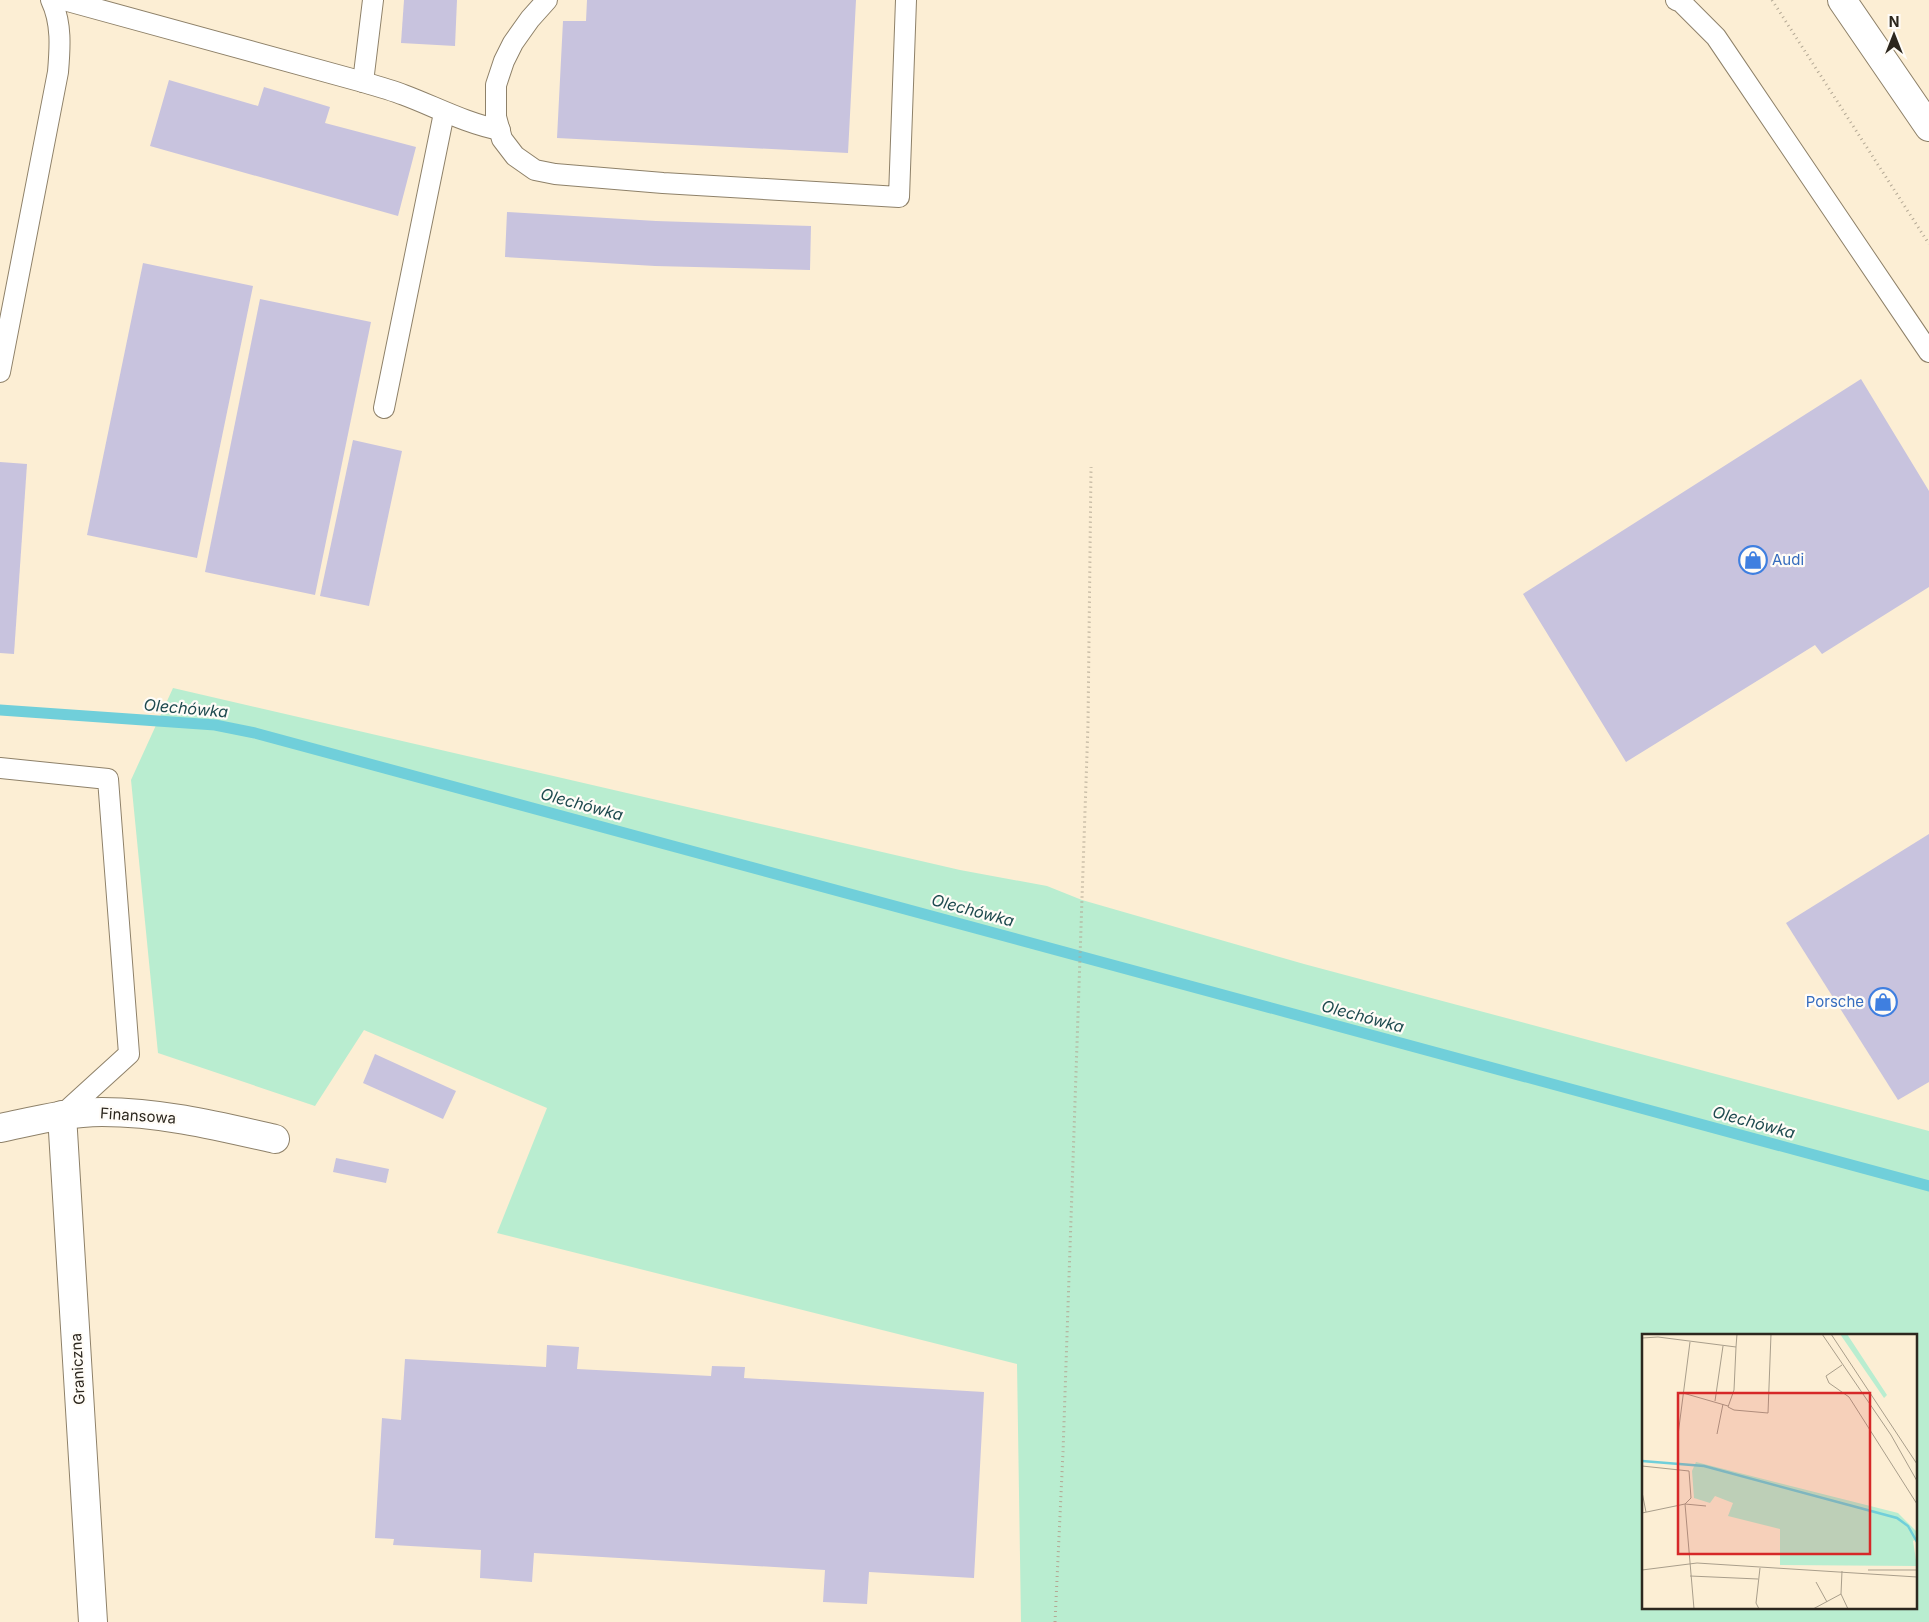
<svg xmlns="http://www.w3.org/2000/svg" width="1929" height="1622" viewBox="0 0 1929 1622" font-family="Inter,sans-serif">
<rect width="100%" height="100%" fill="#fceed4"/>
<path fill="#b9edd0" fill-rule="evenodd" d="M 173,688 L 960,870 L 1047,886 L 1082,900 L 1304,964 L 1929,1131 L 1929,1622 L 1021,1622 L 1017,1364 L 497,1233 L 547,1108 L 364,1030 L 315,1106 L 158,1053 L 131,780 ZM 1643,1336 L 1915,1336 L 1915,1608 L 1643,1608 Z"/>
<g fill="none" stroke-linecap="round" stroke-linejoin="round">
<path stroke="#70cfda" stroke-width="11" d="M 0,710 L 215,725 L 255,733 L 1929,1186"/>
</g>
<g fill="#c8c3de">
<path d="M 404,0 L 457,0 L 455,46 L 401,43 Z"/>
<path d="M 587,0 L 856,0 L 848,153 L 557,138 L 563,21 L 586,21 Z"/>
<path d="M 169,80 L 258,106 L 264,87 L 330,107 L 325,123 L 416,147 L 398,216 L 150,146 Z"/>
<path d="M 507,212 L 656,221 L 811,226 L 810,270 L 655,266 L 505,257 Z"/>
<path d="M 143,263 L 253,286 L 197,558 L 87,535 Z"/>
<path d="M 260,299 L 371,322 L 315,595 L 205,572 Z"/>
<path d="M 1861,379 L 1929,491 L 1929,587 L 1822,654 L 1815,645 L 1626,762 L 1523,594 Z"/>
<path d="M 353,440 L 402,451 L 369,606 L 320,596 Z"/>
<path d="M 0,462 L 27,464 L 14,654 L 0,653 Z"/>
<path d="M 1929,834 L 1929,1082 L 1898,1100 L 1786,923 Z"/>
<path d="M 375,1054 L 456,1091 L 443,1119 L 363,1083 Z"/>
<path d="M 336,1158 L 389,1169 L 386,1183 L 333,1172 Z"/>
<path d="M 547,1345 L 579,1347 L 577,1369 L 711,1376 L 712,1366 L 745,1367 L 744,1378 L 984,1392 L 974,1578 L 869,1572 L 867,1604 L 823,1602 L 825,1570 L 534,1553 L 532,1582 L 480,1578 L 481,1550 L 393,1545 L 394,1539 L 375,1538 L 382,1418 L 401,1420 L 405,1359 L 546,1367 Z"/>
</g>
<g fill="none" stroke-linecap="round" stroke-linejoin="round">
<defs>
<g id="lane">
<path d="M 64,0 L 363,82 C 377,86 391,90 404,95 C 436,107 465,123 500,130"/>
<path d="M 547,0 L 530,19 L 513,43 L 504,61 L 496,85 L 496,117 L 502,139 L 515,156 L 535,170 L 555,174 L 663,183 L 899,197 L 906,0"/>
<path d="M 1676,0 L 1681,2 L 1716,37 L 1929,352"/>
<path d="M 363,82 L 373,0"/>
<path d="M 0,372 L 58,72 C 60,48 62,23 51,0"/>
<path d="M 384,408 L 444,113"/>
<path d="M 0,768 L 108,779 L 129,1054 L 62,1115"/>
</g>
<g id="street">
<path d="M 62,1115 L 93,1622"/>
<path d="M 0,1128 C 34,1121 67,1112 102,1112 C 161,1112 218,1126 275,1139"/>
</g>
<path id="primary" d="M 1842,0 L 1929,127"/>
</defs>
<use href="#lane" stroke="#8e8169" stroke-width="22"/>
<use href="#street" stroke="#8e8169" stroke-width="30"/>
<use href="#primary" stroke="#8e8169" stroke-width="30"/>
<g stroke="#b3a894" stroke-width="3" stroke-dasharray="1 4" stroke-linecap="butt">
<path d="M 1772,0 L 1929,244"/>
<path d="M 1055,1622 L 1063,1452 L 1088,724 L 1091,467"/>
</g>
<use href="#lane" stroke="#fff" stroke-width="20"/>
<use href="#street" stroke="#fff" stroke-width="28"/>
<use href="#primary" stroke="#fff" stroke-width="28"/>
</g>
<defs>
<symbol id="shop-ring" viewBox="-11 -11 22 22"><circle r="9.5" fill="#fffcf7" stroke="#3f7fe0" stroke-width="1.5"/><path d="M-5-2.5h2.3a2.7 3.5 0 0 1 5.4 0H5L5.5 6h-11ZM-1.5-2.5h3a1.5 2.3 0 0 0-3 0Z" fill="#3f7fe0"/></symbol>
</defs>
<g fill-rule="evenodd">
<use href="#shop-ring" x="1737" y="544" width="32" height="32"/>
<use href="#shop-ring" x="1867" y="986" width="32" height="32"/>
</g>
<g text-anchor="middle" stroke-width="4.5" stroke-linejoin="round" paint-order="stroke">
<g font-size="15" fill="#366cbe" stroke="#fffcf7" text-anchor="start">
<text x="1772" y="565">Audi</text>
<text x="1864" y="1007" text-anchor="end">Porsche</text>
</g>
<g font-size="15" fill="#2c271e" stroke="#fffcf7">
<text transform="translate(138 1116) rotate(4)" y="5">Finansowa</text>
<text transform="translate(78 1369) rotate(-93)" y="5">Graniczna</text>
</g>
<g font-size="16" font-style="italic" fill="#1e4a4f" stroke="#fffcf7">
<text transform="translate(186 708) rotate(5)" y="6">Olechówka</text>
<text transform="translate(582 804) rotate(15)" y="6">Olechówka</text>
<text transform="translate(973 910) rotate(15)" y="6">Olechówka</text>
<text transform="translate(1363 1016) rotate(15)" y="6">Olechówka</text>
<text transform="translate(1754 1122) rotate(15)" y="6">Olechówka</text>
</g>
</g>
<g transform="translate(1642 1334)">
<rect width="275" height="275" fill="#fceed4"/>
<path d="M 198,0 L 205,0 L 245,61 L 242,64 ZM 54,128 L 256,179 L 275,198 L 275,205 L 271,207 L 275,232 L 138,231 L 138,195 L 86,182 L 91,169 L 73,162 L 68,169 L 52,164 L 50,137 Z" fill="#b9edd0"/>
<path fill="none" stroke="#70cfda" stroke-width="2.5" d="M 0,127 L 62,132 L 255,184 L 266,192 L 275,208"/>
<path fill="none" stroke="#a99e8b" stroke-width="1" d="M 180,0 L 249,101 L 275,147M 189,0 L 275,130M 0,4 L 16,3 L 94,13 L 95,0M 94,13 L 92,56 L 86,73 L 92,76 L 126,79 L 129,0M 200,31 L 184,42 L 187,49 L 207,63 L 275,170M 41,59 L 86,72M 73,67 L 81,12M 75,100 L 81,70M 36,101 L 48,8M 0,132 L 47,137 L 49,164 L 43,170 L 52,275M 0,158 L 4,178M 0,179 L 43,170 L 64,172M 0,236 L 55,229 L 275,243M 226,236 L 275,236M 200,237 L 199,260 L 206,275M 48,242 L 116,245M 174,248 L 185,268M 117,275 L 114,269 L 118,234M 171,275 L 199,260"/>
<path fill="#d62828" fill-opacity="0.15" stroke="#d62828" stroke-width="2.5" d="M 36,59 L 228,59 L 228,220 L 36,220 Z"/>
<rect width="275" height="275" fill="none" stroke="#2c271e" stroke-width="2.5"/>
</g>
<g transform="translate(1894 35)" stroke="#fffcf7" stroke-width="4" paint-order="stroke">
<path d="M0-4L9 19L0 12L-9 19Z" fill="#2c271e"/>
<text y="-8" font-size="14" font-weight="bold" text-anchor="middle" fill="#2c271e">N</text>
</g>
</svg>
